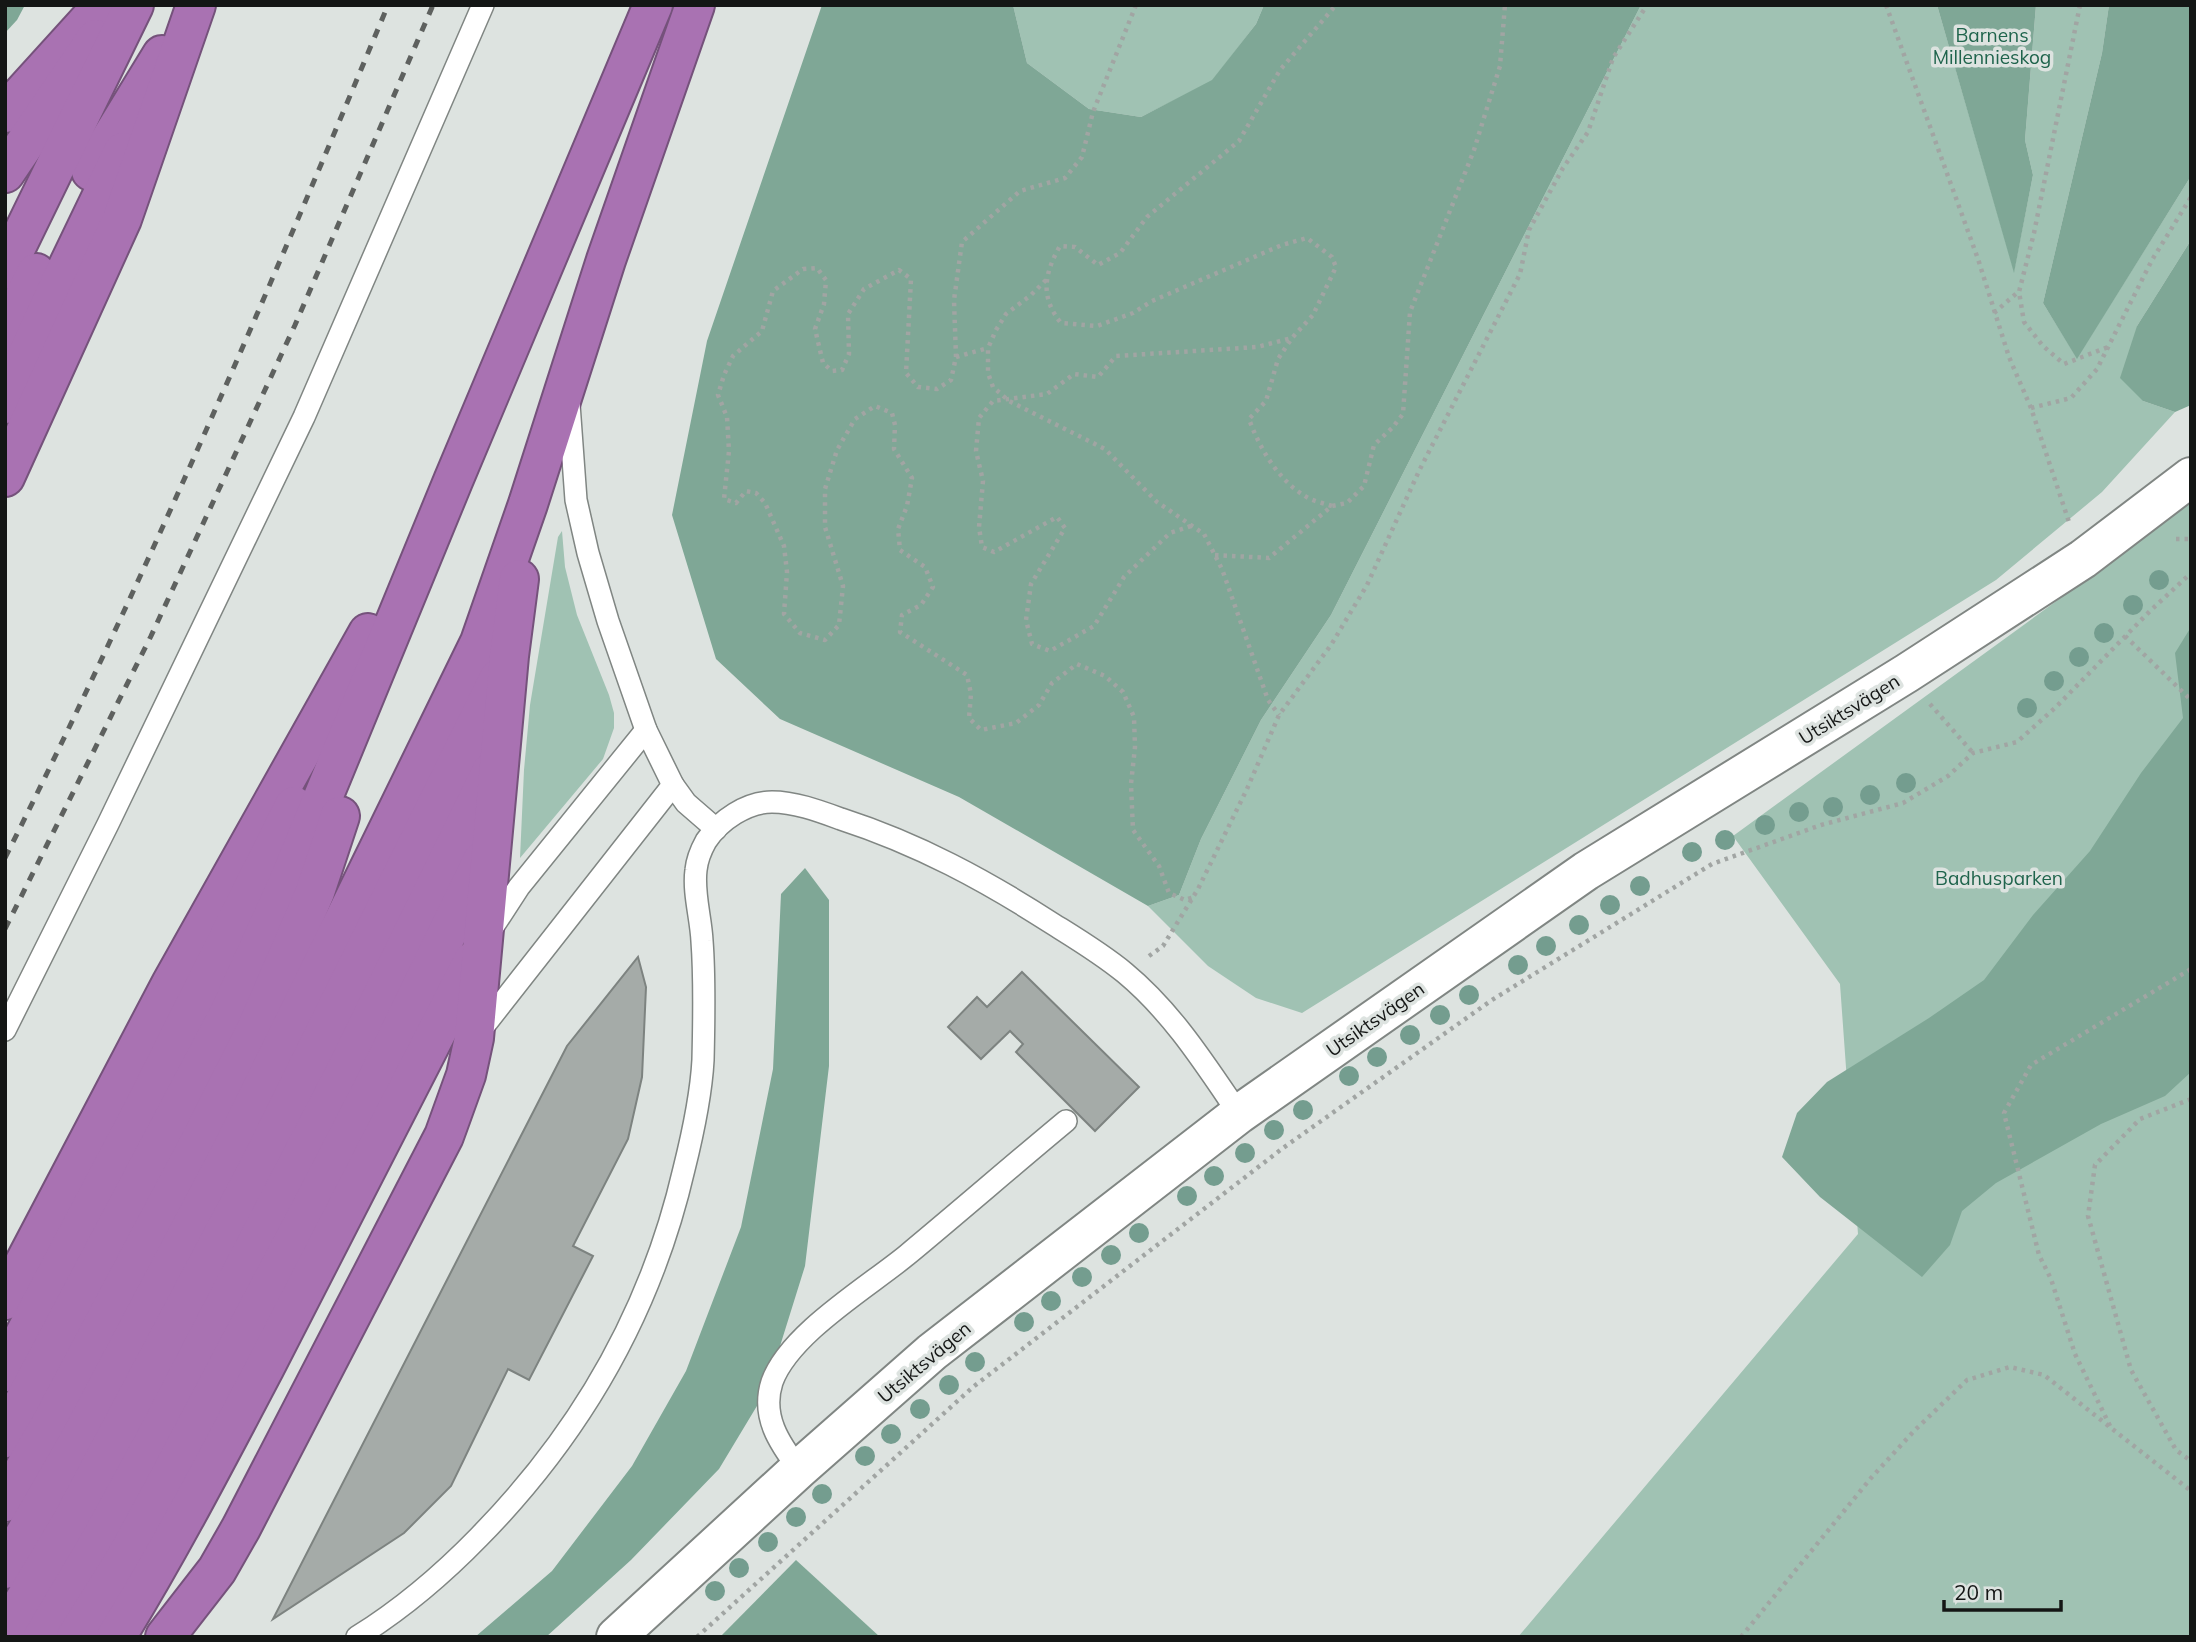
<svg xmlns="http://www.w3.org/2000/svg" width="2196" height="1642" viewBox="0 0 2196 1642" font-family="Mulish,sans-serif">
<rect width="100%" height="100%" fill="#dde3e0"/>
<g fill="#a0c2b3">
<path d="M 1013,5 L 1264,5 L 1256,24 L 1212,81 L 1141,117 L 1089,109 L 1027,63 Z"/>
<path d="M 1641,5 L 1937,5 L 2014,271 L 2033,175 L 2025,140 L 2036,5 L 2109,5 L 2102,53 L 2043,303 L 2077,358 L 2191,176 L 2191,240 L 2137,326 L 2143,401 L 2175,412 L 2102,492 L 1996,580 L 1302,1013 L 1256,998 L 1208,966 L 1148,906 L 1179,895 L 1201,839 L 1261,720 L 1331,615 Z"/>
<path d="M 2191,499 L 2191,1637 L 1518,1637 L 1858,1234 L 1840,984 L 1733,836 L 2153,531 Z"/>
<path d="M 562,531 L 565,567 L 577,615 L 609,695 L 614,713 L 614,728 L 603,759 L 520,858 L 524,770 L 530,705 L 558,537 Z"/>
</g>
<g fill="#7fa796">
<path d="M 5,5 L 25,5 L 17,20 L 5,33 Z"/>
<path d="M 822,5 L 1013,5 L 1027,63 L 1089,109 L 1141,117 L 1212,80 L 1256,24 L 1264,5 L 1641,5 L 1331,615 L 1261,720 L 1201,839 L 1179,895 L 1148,906 L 959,797 L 780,719 L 716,659 L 672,515 L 707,341 Z"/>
<path d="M 1937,5 L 2036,5 L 2025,140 L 2033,175 L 2014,273 Z"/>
<path d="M 2109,5 L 2191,5 L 2191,176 L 2077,359 L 2043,303 L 2102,53 Z"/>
<path d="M 2191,240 L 2191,405 L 2175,412 L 2143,401 L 2120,378 L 2137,326 Z"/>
<path d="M 2191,627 L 2191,1072 L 2165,1096 L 2101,1124 L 1996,1183 L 1962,1211 L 1950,1245 L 1922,1277 L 1820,1197 L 1782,1157 L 1797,1113 L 1827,1082 L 1929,1018 L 1984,980 L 2033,915 L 2090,851 L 2141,773 L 2183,718 L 2175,653 Z"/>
<path d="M 805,868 L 829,900 L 829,1066 L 805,1266 L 766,1391 L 719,1469 L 631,1560 L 546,1637 L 475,1637 L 552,1571 L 632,1466 L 686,1371 L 741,1227 L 773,1069 L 781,894 Z"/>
<path d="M 796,1560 L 880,1637 L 720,1637 Z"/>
</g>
<g fill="#a5aba8" stroke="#7d8380" stroke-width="2">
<path d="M 638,957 L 646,987 L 642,1077 L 628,1139 L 573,1246 L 593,1256 L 529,1380 L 508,1369 L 451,1486 L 404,1533 L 273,1619 L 567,1046 Z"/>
<path d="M 1022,972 L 1139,1087 L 1095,1131 L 1016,1052 L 1023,1044 L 1010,1031 L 981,1059 L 948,1027 L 977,997 L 987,1007 Z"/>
</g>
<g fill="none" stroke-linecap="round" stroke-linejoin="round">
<defs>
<g id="lane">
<path d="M 569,404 L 576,500 L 588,553 L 608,621 L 646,730 L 673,785 L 686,803 L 716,829"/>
<path d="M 491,930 L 519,887 L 646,730"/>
<path d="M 5,1030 L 108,824 L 304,417 L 483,5"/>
<path d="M 480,1031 L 673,785"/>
<path d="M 799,1469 C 779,1443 761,1416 772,1382 C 789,1334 868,1287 907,1255 C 960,1211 1013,1165 1066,1121"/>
<path d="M 357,1637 C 402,1609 443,1574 479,1537 C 582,1432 651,1312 684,1169 C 693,1133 701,1097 703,1060 C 704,1020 705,980 702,941 C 701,918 693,893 696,870 C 697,860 701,850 706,841 C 720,820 747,802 772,802 C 795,802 819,811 841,819 C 918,844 985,880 1053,924 C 1077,939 1102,954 1125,973 C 1172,1012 1205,1064 1239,1114"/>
</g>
<path id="street" d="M 616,1637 L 799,1469 L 932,1352 L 1239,1114 L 1586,871 L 1907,673 L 2083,559 L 2191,477"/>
<g id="highway">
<path d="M 5,113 L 103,5"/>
<path d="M 91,171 L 162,55"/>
<path d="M 5,173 L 96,39"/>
<path d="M 5,270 L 134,5"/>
<path d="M 5,338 L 36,273"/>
<path d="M 5,404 L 61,281 L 123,152"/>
<path d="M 5,477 L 122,219 L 196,5"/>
<path d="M 5,1300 L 171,984 L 368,633"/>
<path d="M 5,1372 L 144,1107 L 294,806"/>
<path d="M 5,1438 L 229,1013 L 289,880 L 453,481 L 653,5"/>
<path d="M 5,1502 L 50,1425 L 202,1137 L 257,1027 L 315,892 L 340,816"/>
<path d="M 5,1569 L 78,1442 L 231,1151 L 480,642 L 528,504 L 606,260 L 695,5"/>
<path d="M 5,1633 L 69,1526 L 259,1166 L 499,678"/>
<path d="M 43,1637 L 98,1544 L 154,1441 L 345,1072 L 491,772"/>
<path d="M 76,1637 L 126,1557 L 164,1487 L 318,1194 L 373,1087 L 482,861"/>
<path d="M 116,1637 C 170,1549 217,1458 265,1367 C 335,1233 404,1097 473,961"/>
<path d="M 165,1637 L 217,1570 L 241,1528 L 444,1136 L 466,1075 L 474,1038 L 509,656 L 519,579"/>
</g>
</defs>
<use href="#lane" stroke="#808683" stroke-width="24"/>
<use href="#street" stroke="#808683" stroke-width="42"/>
<use href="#highway" stroke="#75527b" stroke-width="42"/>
<g stroke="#a1a5a3" stroke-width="4.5" stroke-dasharray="3.5 5" stroke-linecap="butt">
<path d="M 1136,5 L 1093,112 L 1082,157 L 1065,178 L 1020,191 L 962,242 L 954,300 L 956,357 L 951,380 L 937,389 L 918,387 L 906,373 L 911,279 L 899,270 L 864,289 L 848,314 L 849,354 L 842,370 L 832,371 L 823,363 L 815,329 L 824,304 L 826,280 L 817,268 L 803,269 L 773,291 L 762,331 L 733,356 L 724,375 L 718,395 L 727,417 L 729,451 L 724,499 L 736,503 L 746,491 L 756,493 L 765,503 L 784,546 L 787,572 L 784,614 L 800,633 L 825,640 L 839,625 L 843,586 L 825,527 L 825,489 L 837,450 L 855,419 L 875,406 L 892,413 L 895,425 L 894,449 L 912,478 L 907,506 L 898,529 L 900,550 L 925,567 L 933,587 L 921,605 L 902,615 L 900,632 L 967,675 L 971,694 L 969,718 L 981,730 L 1016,723 L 1039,705 L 1052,683 L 1077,664 L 1105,676 L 1123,692 L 1134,717 L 1135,747 L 1131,784 L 1133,830 L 1159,866 L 1169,893 L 1185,900 L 1194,897"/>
<path d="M 1886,5 L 1978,259 L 2009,357 L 2031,408 L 2069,522"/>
<path d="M 2080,5 L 2034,233 L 2019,292 L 2024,322 L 2043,346 L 2064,364 L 2108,347"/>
<path d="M 1046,280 L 1031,295 L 1006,314 L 996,330 L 988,348 L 988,373 L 993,387 L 1009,401 L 1105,449 L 1157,502 L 1204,534 L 1222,569 L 1268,700 L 1279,715"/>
<path d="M 1994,313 L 2018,292"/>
<path d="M 956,357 L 988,348"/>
<path d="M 2031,408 L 2071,398 L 2097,369 L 2152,260 L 2191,197"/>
<path d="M 1332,506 C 1323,503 1312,501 1305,496 C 1278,480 1259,447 1249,419 L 1266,401 L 1278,359 L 1292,338 L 1313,315 L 1336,267 L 1332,257 L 1307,238 L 1282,245 L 1152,301 L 1133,313 L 1097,326 L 1061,323 C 1040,297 1044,274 1060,246 L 1075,247 L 1098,265 L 1120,253 L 1147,217 L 1239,141 L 1280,70 L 1336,5"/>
<path d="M 1191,526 L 1170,533 L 1124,577 L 1094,626 L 1050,651 L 1032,644 L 1026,620 L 1031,584 L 1065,528 L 1057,517 L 994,552 L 982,547 L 979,527 L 983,481 L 976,451 L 979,418 L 993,401 L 1047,394 L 1074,374 L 1098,377 L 1116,356 L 1257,347 L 1292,338"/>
<path d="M 2176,539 L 2191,539"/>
<path d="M 1215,555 L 1269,558 L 1332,506 L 1347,503 L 1364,486 L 1374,445 L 1392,428 L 1403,414 L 1410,312 L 1474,150 L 1500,66 L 1505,5"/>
<path d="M 2125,636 L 2191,700"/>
<path d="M 1930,704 L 1973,753"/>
<path d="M 1149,956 L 1163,946 L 1198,889 L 1247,789 L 1279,715 L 1331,645 L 1367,585 L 1419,471 L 1520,274 L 1529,230 L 1563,168 L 1588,132 L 1613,58 L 1647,5"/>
<path d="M 2191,1099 L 2140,1119 L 2095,1165 L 2088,1216 L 2131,1370 L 2176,1450 L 2191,1461"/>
<path d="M 2110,1426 L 2075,1354 L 2051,1279 L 2039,1255 L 2004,1113 L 2031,1065 L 2191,969"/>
<path d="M 697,1637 L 973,1387 L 1283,1148 L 1492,1000 L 1712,864 L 1821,825 L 1903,803 L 1948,776 L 1973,753 L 2017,742 L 2056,707 L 2150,611 L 2191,573"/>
<path d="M 1741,1637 L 1871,1478 L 1914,1431 L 1967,1380 L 2010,1367 L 2044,1375 L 2191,1491"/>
</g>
<use href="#lane" stroke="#fff" stroke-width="21"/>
<use href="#street" stroke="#fff" stroke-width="38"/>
<use href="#highway" stroke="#a972b2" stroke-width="38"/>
<g stroke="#5e615f" stroke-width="5" stroke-dasharray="9 9" stroke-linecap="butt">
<path d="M 5,858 C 145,579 268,293 388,5"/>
<path d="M 5,929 L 151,636 L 295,325 L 433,5"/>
</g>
</g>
<g fill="#749d8f">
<circle cx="2159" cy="580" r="10"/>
<circle cx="2133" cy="605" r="10"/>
<circle cx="2104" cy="633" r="10"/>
<circle cx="2079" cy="657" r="10"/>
<circle cx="2054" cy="681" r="10"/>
<circle cx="2027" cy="708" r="10"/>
<circle cx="1906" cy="783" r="10"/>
<circle cx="1870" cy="795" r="10"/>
<circle cx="1833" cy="807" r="10"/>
<circle cx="1799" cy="812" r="10"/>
<circle cx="1765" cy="825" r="10"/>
<circle cx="1725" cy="840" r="10"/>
<circle cx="1692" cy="852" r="10"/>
<circle cx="1640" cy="886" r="10"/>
<circle cx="1610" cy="905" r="10"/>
<circle cx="1579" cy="925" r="10"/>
<circle cx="1546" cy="946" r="10"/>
<circle cx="1518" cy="965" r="10"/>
<circle cx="1469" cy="995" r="10"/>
<circle cx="1440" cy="1015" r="10"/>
<circle cx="1410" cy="1035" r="10"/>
<circle cx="1377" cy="1057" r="10"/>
<circle cx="1349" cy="1076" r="10"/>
<circle cx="1303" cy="1110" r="10"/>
<circle cx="1274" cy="1130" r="10"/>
<circle cx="1245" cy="1153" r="10"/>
<circle cx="1214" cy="1176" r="10"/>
<circle cx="1187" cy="1196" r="10"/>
<circle cx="1139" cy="1233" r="10"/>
<circle cx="1111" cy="1255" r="10"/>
<circle cx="1082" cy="1277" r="10"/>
<circle cx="1051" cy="1301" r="10"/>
<circle cx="1024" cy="1322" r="10"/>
<circle cx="975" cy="1362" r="10"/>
<circle cx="949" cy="1385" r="10"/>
<circle cx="920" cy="1409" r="10"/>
<circle cx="891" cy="1434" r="10"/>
<circle cx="865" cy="1456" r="10"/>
<circle cx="822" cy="1494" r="10"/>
<circle cx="796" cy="1517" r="10"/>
<circle cx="768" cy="1542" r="10"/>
<circle cx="739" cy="1568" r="10"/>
<circle cx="715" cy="1591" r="10"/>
</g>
<g text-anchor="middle" stroke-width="7" stroke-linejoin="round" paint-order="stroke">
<g font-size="19" fill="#1f644c" stroke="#dde3e0">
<text x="1992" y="42">Barnens<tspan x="1992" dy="22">Millennieskog</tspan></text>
<text x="1999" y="885">Badhusparken</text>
</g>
<g font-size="19" fill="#141615" stroke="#dde3e0">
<text transform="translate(1849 709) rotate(-32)" y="7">Utsiktsvägen</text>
<text transform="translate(1375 1019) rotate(-35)" y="7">Utsiktsvägen</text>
<text transform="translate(924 1362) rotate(-40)" y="7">Utsiktsvägen</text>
</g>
</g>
<rect width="2196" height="1642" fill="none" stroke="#141615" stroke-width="14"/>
<path d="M1944 1600v10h117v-10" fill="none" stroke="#141615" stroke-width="3.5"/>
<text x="1954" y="1600" font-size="21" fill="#141615" stroke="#dde3e0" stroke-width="5" paint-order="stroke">20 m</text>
</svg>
